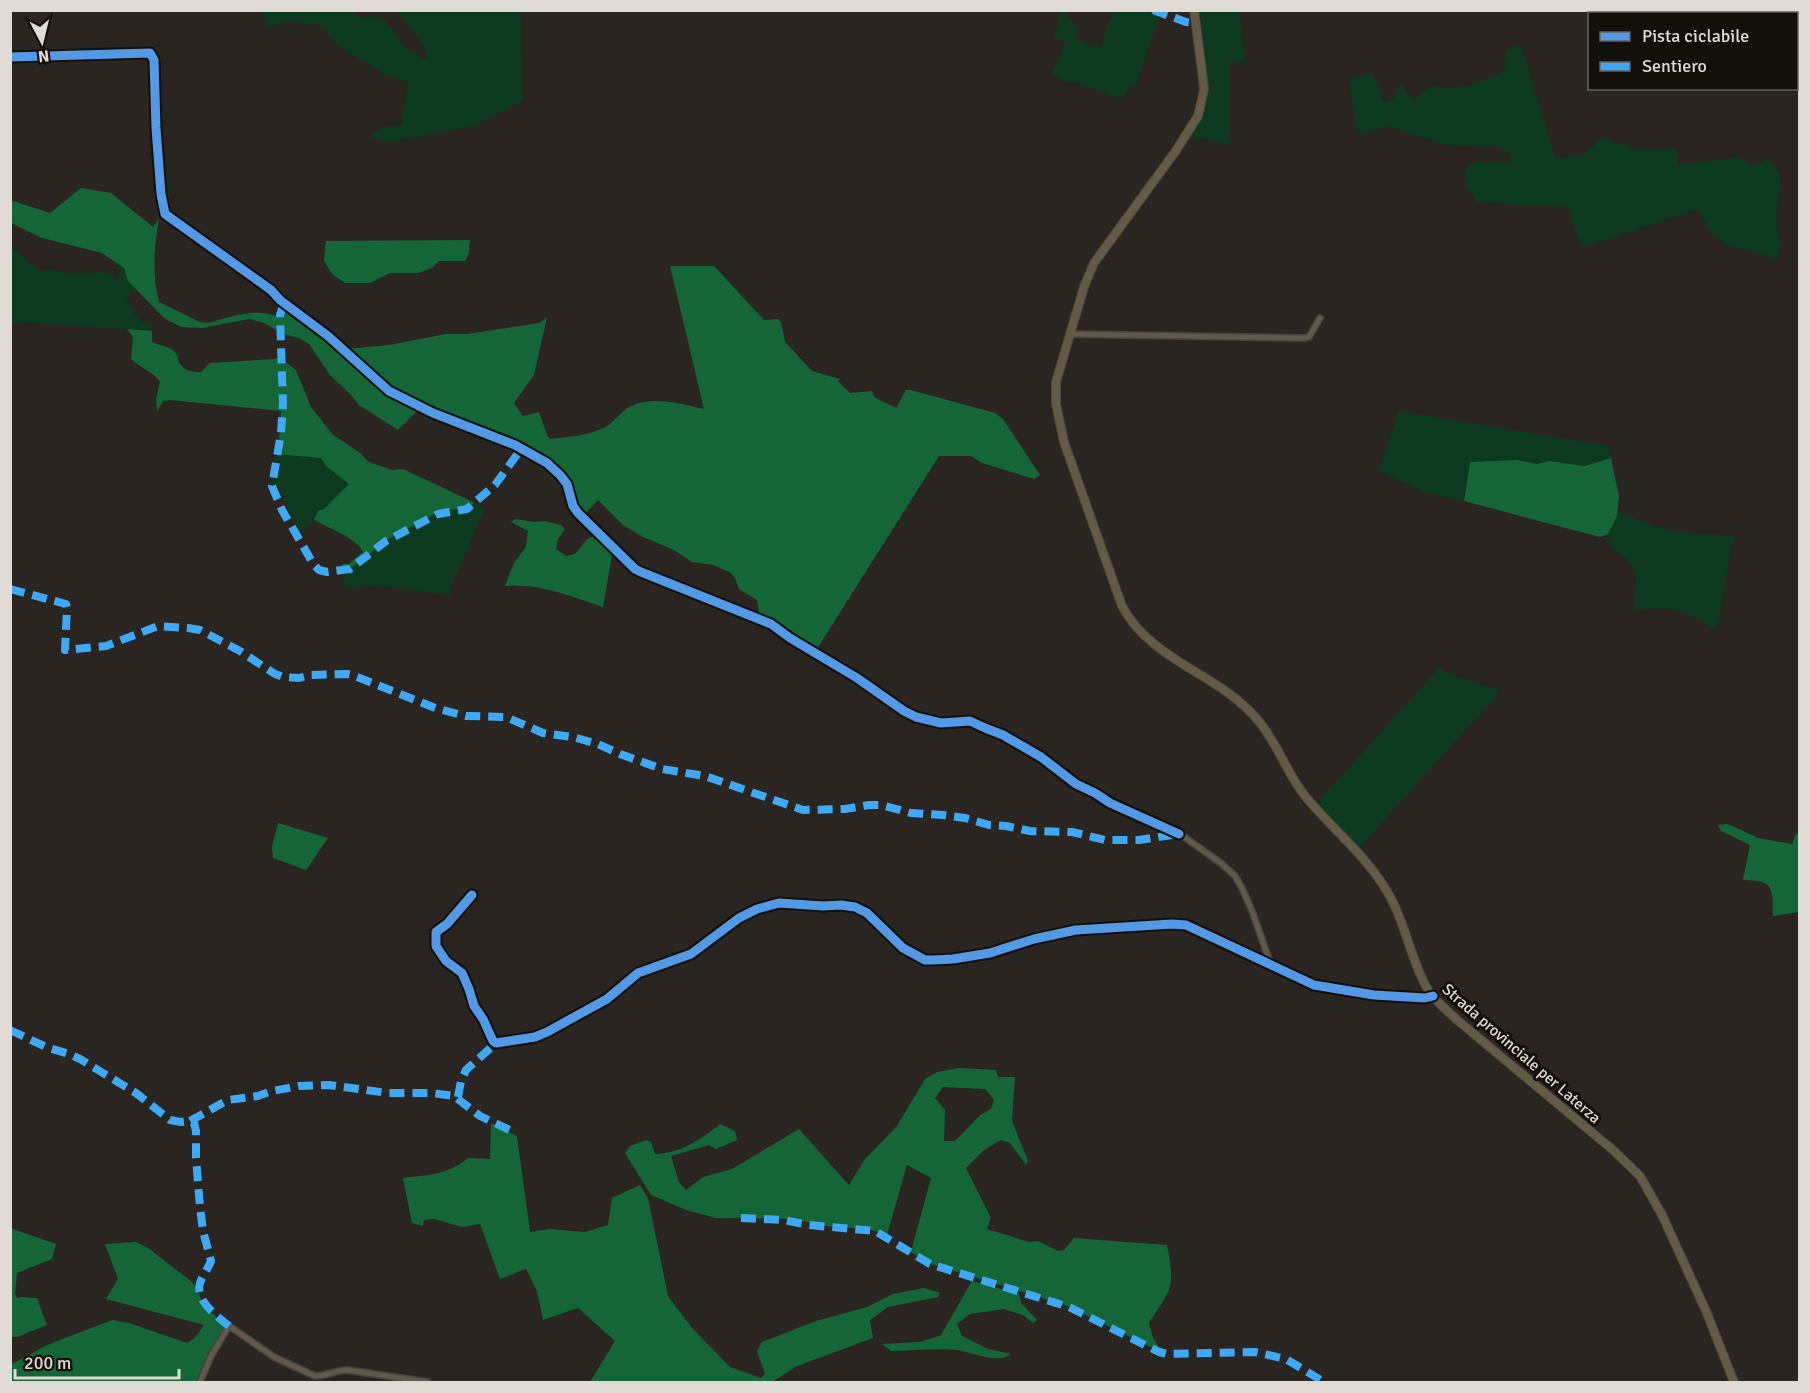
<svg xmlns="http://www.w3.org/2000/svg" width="1810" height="1393" viewBox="0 0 1810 1393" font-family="Signika,sans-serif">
<rect width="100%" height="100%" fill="#2a2521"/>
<g fill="#0d391e">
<path d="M 466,10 L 521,11 L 523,101 L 470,127 L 391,142 L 384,141 L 371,137 C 381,123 385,128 399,126 L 402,122 L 408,81 L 387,76 L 339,46 L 319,24 L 305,25 L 292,21 L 267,27 L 262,11 L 350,11 L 362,18 C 387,10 392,33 406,48 C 412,53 421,56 427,60 C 428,41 406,26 398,11 Z"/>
<path d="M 1114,11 L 1146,11 L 1160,15 L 1137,83 L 1134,86 L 1130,85 L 1124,98 L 1111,96 L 1077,83 L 1065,81 L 1052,74 L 1065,42 L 1054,38 L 1060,14 L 1068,14 L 1068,19 L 1073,20 L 1072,24 L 1077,26 L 1076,38 L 1088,45 L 1102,46 L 1105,32 Z"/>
<path d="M 1196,11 L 1239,11 L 1245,61 L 1230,62 L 1230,144 L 1190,137 C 1201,121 1206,104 1207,85 Z"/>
<path d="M 1513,45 L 1517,45 L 1523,51 L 1555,157 L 1582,156 L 1598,141 L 1605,138 L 1637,150 L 1676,150 L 1679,165 L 1740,157 L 1751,166 L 1769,158 C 1771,166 1779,170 1780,178 C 1782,195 1770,225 1781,239 L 1778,259 L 1724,244 L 1710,231 L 1698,209 L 1582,248 L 1567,206 L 1533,206 L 1475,202 L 1464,179 L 1467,167 L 1477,162 L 1511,161 L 1508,153 L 1501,148 L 1494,146 L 1483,147 L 1442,144 L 1387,126 L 1361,134 L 1357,128 L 1348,79 L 1372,72 L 1383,100 L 1386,103 L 1394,97 L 1398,86 L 1402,85 L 1409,95 L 1414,98 C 1422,96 1425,87 1434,86 C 1439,85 1444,88 1449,88 C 1468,88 1489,78 1505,70 C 1504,60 1503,51 1513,45 Z"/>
<path d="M 10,246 L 40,271 L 54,270 L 72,274 L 103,272 L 111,274 L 117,281 L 119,273 L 119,265 L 124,268 L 128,281 L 137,291 L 127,294 L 127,300 C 137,315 133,318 152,326 L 152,331 L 11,322 Z"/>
<path d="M 1398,411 L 1609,446 L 1611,458 L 1585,466 L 1548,461 L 1537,464 L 1517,460 L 1470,462 L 1464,501 L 1425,493 L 1379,471 Z"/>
<path d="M 280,453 L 321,458 L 326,466 L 350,484 L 324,510 L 318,511 L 314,520 L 300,535 L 278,487 L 270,482 L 276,454 Z"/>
<path d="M 475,503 L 485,508 L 451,586 L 450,595 L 370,585 L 355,588 L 344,586 L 343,570 L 353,567 L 387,540 L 440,511 L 465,508 Z"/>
<path d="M 1618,512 C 1641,521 1662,530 1687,533 C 1703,535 1719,534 1735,536 L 1731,549 L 1718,625 L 1715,629 C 1687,611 1667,604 1634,611 L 1636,571 L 1626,558 L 1609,545 L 1608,532 Z"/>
<path d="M 1439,668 L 1446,672 L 1499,690 L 1497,695 L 1357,850 L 1316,804 Z"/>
</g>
<g fill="#146637" fill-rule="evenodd">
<path d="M 81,188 L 111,193 L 153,227 L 159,219 C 154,246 152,275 159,302 L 200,322 L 208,323 C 229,317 257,307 279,317 L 280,302 L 345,349 L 389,345 L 446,334 L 467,334 L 539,323 L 547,317 L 534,375 L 514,403 L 523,416 L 539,412 L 548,437 L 550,439 C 567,437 585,436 601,429 C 612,425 617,416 626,409 C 649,394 680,404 704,409 L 670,266 L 714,266 L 764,320 L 778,319 L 781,322 L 785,342 L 812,371 L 840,379 L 838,381 L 850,393 L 872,391 L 874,397 L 896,408 L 906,390 L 911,390 L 995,413 L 1003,419 L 1040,475 L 1034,479 L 982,463 L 971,456 L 939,456 L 815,652 L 760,618 L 757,600 L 739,589 L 735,578 L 731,573 L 713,565 L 692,562 L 674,550 L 643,537 L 623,525 L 598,500 L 580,519 C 569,507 570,490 560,478 C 545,461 525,453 505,444 C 477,432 448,421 419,409 L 398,430 L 359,405 L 351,395 L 330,375 L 309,344 L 299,338 L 283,334 L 262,322 L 249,319 L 202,328 L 181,327 L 164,318 L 128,281 L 124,268 L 102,253 L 42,238 L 11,223 L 10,200 L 50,213 Z"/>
<path d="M 470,240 L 469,253 L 465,261 L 439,261 L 432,268 L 418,273 L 390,273 L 370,283 L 345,283 L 332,274 L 324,261 L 326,241 Z"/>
<path d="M 127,329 L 152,331 L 152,342 C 159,345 170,347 175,352 C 179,357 177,357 179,362 C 183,371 193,372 201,372 L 210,363 L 274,359 L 279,357 L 296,370 L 311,407 L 333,435 L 359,452 L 369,462 L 392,470 L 403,469 L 475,503 L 465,508 L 440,511 L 387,540 L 353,567 L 343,570 L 342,564 L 349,564 L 363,552 C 358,539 327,527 314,520 L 318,511 L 324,509 L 349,484 L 326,466 L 321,458 L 276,454 L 279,440 L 281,411 L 170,400 L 163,401 L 157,411 L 156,399 L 160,382 C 153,371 140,368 131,359 L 133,337 Z"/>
<path d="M 1611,458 L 1619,497 L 1617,516 L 1608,534 L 1600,537 L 1464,501 L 1470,462 L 1517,460 L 1537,464 L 1548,461 L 1585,466 Z"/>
<path d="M 515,519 L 534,522 L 545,521 L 561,525 L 565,529 L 558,539 L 556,549 L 566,556 L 575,554 L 587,539 L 597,535 L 613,549 L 603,607 C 573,597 538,583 505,586 L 514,563 L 526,547 L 528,531 L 511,522 Z"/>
<path d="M 278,823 L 328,838 L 306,870 L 273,858 L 272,847 Z"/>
<path d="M 1728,824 L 1758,838 L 1792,844 L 1796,834 L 1799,834 L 1799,912 L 1773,916 C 1772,888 1775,880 1743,880 L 1750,845 L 1721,831 L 1718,825 Z"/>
<path d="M 959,1068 L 996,1070 L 998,1077 L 1015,1077 L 1012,1121 L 1028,1161 L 1026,1165 L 1010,1143 L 1001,1140 L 984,1150 L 966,1168 L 991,1218 L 987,1229 L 1029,1242 L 1038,1241 L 1058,1251 L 1064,1250 L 1074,1238 L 1167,1245 C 1176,1287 1171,1289 1149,1323 L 1153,1338 L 1163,1353 L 1065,1305 L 931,1264 L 911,1252 L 931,1178 L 907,1165 L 887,1235 L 869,1229 L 825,1226 L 794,1219 L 716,1218 L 686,1210 L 651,1195 L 625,1153 L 630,1146 L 646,1140 L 651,1142 L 655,1154 C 679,1154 702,1139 720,1124 L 735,1131 L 737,1140 L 716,1149 L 709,1145 L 671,1156 L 679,1182 L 686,1190 L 703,1177 L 732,1169 L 799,1129 L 849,1185 L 865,1159 L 897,1126 L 925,1079 L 937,1072 ZM 943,1087 L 985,1089 L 994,1100 L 991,1109 L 980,1115 L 955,1141 L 944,1141 L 945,1110 L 935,1098 Z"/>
<path d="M 491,1123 L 517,1136 L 530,1232 L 549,1229 L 585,1232 L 608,1225 L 612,1198 L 640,1185 L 648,1198 L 668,1296 L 692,1328 L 730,1367 L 761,1378 L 765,1374 L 757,1351 L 762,1342 L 816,1321 L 867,1307 L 893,1294 L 924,1288 L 940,1293 L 938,1297 L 888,1307 L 870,1320 L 873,1338 L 797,1366 L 772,1382 L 590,1382 L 615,1341 L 578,1308 L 543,1320 L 537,1291 L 526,1269 L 500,1279 L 480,1224 L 462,1227 L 434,1219 L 424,1220 L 423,1226 L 412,1223 L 403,1178 C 427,1175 448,1175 468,1158 L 490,1159 Z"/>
<path d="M 10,1228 L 56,1244 L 52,1259 L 17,1273 L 15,1294 L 17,1298 L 22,1297 L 37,1298 L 47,1325 L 17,1337 L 11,1337 Z"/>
<path d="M 136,1242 L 148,1248 L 192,1282 L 198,1290 L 202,1303 L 226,1327 L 199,1382 L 11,1382 L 10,1365 L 47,1345 L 112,1320 L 129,1323 L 187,1343 L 195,1338 L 204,1325 L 106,1299 L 118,1279 L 105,1244 Z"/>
<path d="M 972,1281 L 1019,1294 L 1021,1303 L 1037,1320 L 1033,1323 L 1023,1315 L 1004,1309 L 970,1314 L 957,1324 L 962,1336 L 988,1349 L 1011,1354 C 996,1365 973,1352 957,1350 C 935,1348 912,1351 891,1351 L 882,1344 L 920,1342 L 941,1335 Z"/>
</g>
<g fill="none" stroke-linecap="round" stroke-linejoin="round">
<defs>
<g id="minor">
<path d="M 10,57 L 150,53 L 154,60 L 156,128 L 161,194 L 165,214 L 271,290 L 280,300 L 328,336 L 389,391 L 433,413 L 515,445 L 547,463 L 560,475 L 567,484 L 573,506 L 578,513 L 635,569 L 641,572 L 771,624 L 790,638 L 857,678 L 904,711 L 916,717 L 941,723 L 970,721 L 985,728 L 1003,735 L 1041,757 L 1076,784 L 1095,793 L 1110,803 L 1179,834"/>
<path d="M 1069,334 L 1305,338 L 1309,337 L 1320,318"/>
<path d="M 1172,835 L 1179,834 L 1183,836 L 1222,864 L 1235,876 L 1242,888 L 1252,911 L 1271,965"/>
<path d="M 472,895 L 447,924 L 436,932 L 436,946 L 446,961 L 462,973 L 469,989 L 474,1006 L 483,1019 L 493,1041 L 496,1043 L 535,1037 L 547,1032 L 607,999 L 638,973 L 691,954 L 739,918 L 757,909 L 779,903 L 823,906 L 841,905 L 855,907 L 867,913 L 903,948 L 925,960 L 933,960 L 953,959 L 990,953 L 1034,939 L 1076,930 L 1172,924 L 1186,925 L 1314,985 L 1374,995 L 1425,998 L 1433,996"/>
<path d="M 200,1382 L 211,1356 L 229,1326 L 274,1357 L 315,1376 C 327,1376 336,1370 347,1370 L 428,1382"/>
</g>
<path id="secondary" d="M 1194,10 L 1203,79 L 1204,90 L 1198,116 L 1175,152 L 1094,263 L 1084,287 L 1056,382 L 1056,404 L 1064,442 L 1122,606 C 1150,660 1219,674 1257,719 C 1277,742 1286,772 1305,796 C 1332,829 1367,856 1388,893 C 1406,923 1410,959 1428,990 C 1435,1001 1447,1010 1456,1019 L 1613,1150 L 1640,1176 L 1662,1215 L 1706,1311 L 1734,1382"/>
</defs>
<use href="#minor" stroke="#46423f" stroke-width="8"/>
<use href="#secondary" stroke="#46423f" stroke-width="10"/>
<use href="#minor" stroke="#615848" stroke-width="5"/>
<use href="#secondary" stroke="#655a43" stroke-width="8"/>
<g stroke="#3fa9f5" stroke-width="8" stroke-dasharray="15 8" stroke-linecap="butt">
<path d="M 1153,10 L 1186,22 L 1196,23"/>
<path d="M 284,303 L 280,315 L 283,404 L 281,433 L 272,486 L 282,510 L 314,565 L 319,570 L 327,572 L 350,569 L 386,541 L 438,514 L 467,509 L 495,485 L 521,449"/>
<path d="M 10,589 L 66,604 L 67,608 L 65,650 L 106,646 L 158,626 L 188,628 L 200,630 L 240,651 L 275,674 L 283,677 L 299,678 L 310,675 L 347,674 L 352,675 L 438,709 L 466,716 L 506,717 L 543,733 L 573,737 L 598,744 L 620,754 L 662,769 L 705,776 L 803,810 L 845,809 L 869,805 L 881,805 L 911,813 L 943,815 L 965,818 L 989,825 L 1006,826 L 1030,831 L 1072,832 L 1105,840 L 1139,840 L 1172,835"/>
<path d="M 10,1030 L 46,1047 L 69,1054 L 80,1059 L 136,1093 L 170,1120 L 181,1122 L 190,1121 L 194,1123 L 196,1131 L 196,1158 L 200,1207 L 203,1231 L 211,1261 C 208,1269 202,1276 200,1283 C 195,1301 217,1316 229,1326"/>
<path d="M 458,1097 L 461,1081 L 466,1070 L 496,1043"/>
<path d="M 190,1121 L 228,1100 L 258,1096 L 272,1091 L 299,1086 L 329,1085 L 388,1093 L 433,1093 L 454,1096 L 480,1116 L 516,1133"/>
<path d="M 741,1218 L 784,1220 L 809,1225 L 875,1231 L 930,1264 L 1069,1307 L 1159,1352 L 1167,1354 L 1255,1352 L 1286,1359 L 1324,1382"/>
</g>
<defs>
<g id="cycleway">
<path d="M 10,57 L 150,53 L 154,60 L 156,128 L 161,194 L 165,214 L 271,290 L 280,300 L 328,336 L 389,391 L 433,413 L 515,445 L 547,463 L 560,475 L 567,484 L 573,506 L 578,513 L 635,569 L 641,572 L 771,624 L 790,638 L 857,678 L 904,711 L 916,717 L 941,723 L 970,721 L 985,728 L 1003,735 L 1041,757 L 1076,784 L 1095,793 L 1110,803 L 1179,834"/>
<path d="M 472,895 L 447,924 L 436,932 L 436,946 L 446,961 L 462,973 L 469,989 L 474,1006 L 483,1019 L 493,1041 L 496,1043 L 535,1037 L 547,1032 L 607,999 L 638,973 L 691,954 L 739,918 L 757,909 L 779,903 L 823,906 L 841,905 L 855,907 L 867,913 L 903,948 L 925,960 L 933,960 L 953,959 L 990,953 L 1034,939 L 1076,930 L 1172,924 L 1186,925 L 1314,985 L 1374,995 L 1425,998 L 1433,996"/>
</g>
</defs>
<use href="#cycleway" stroke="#130f0b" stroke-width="13"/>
<use href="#cycleway" stroke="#5399e6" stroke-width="9"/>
</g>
<g text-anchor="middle" stroke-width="6" stroke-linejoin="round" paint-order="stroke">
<g font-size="16" fill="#e1dbd6" stroke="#130f0b">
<text transform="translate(1522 1053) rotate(41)" y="6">Strada provinciale per Laterza</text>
</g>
</g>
<rect width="1810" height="1393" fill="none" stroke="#e1dbd6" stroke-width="24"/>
<rect x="1588" y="12" width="210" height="78" fill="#130f0b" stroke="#65615c" stroke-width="1.5"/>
<rect x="1600" y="32" width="30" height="9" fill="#5399e6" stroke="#65615c" stroke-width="1.5"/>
<text x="1642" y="42" font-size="18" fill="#e1dbd6">Pista ciclabile</text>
<rect x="1600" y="62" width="30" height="9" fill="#3fa9f5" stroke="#65615c" stroke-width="1.5"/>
<text x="1642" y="72" font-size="18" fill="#e1dbd6">Sentiero</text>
<g transform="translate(42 42) rotate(173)" stroke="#130f0b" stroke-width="4.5" paint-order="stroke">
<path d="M0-4.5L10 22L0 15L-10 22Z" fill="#e1dbd6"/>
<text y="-9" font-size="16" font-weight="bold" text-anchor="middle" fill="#e1dbd6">N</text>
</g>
<path d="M15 1369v9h164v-9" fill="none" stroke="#e1dbd6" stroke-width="3"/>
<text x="24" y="1369" font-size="18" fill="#e1dbd6" stroke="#130f0b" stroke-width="4.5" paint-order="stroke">200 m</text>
</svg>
